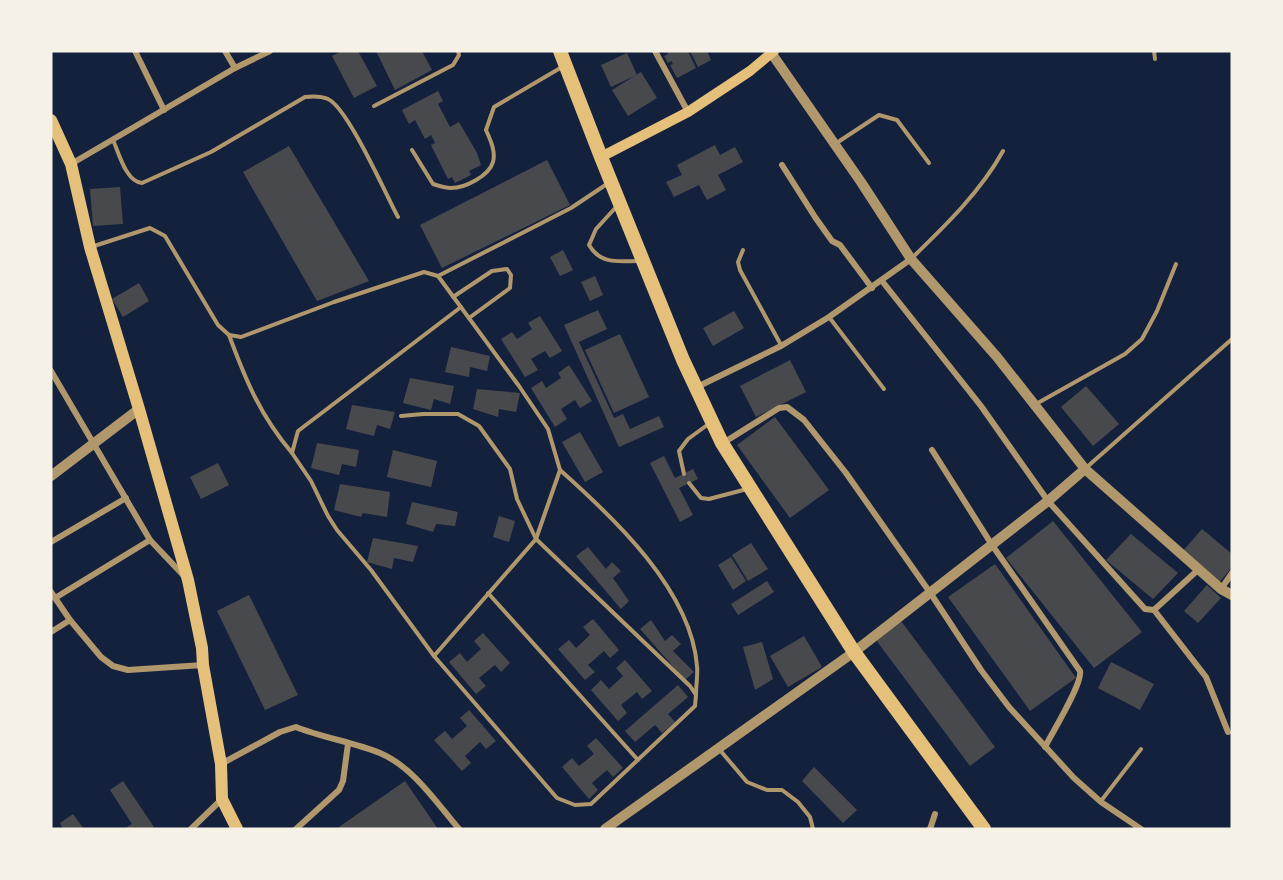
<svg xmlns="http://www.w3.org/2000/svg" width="1283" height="880" viewBox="0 0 1283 880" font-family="Arial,sans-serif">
<rect width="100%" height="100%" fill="#14213d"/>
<g fill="#48494c">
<path d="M 342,51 L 358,51 L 377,86 L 354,98 L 332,56 Z"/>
<path d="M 376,51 L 422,51 L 432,70 L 395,90 Z"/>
<path d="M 666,51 L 688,51 L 696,68 L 677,78 L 670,65 L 673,64 L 671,61 L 668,63 L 664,56 L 668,54 Z"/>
<path d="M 690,51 L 707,51 L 711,60 L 698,67 Z"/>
<path d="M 627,53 L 637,75 L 611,87 L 601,65 Z"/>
<path d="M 641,72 L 657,98 L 628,116 L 612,90 Z"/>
<path d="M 438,91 L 443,101 L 438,104 L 450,127 L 459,122 L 477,153 L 481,165 L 469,171 L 471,175 L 455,183 L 452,177 L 448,179 L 431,145 L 435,143 L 431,135 L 425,139 L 415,120 L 409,124 L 402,110 Z"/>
<path d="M 715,145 L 720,155 L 735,147 L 743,162 L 718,175 L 726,190 L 707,200 L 699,185 L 674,197 L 666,182 L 682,175 L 677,165 Z"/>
<path d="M 289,146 L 369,281 L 317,301 L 243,172 Z"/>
<path d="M 547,160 L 570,205 L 442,268 L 420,225 Z"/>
<path d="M 120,187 L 123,224 L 93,226 L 90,189 Z"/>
<path d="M 563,250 L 573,270 L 560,276 L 550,257 Z"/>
<path d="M 595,276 L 603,295 L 590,301 L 581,282 Z"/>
<path d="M 139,283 L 149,301 L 123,317 L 112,299 Z"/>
<path d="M 598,310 L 607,329 L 579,342 L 614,418 L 623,414 L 630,429 L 659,416 L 664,427 L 619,447 L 564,325 Z"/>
<path d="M 734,311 L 744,328 L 713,346 L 703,328 Z"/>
<path d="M 540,316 L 562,351 L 550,358 L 545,351 L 531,359 L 538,370 L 525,377 L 501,339 L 512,332 L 517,339 L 532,329 L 528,323 Z"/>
<path d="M 620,334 L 649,397 L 614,413 L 585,350 Z"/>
<path d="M 451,347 L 490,356 L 487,371 L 470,367 L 469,377 L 445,372 Z"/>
<path d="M 790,360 L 806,392 L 756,417 L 740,386 Z"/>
<path d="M 569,365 L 592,401 L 580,408 L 575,400 L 561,409 L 567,419 L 555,427 L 531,388 L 542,381 L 546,388 L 561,378 L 558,373 Z"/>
<path d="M 410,378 L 454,386 L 450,404 L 434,399 L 431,410 L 403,403 Z"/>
<path d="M 1086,386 L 1119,424 L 1093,446 L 1061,407 Z"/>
<path d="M 477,389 L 520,393 L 516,412 L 499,409 L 498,417 L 473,409 Z"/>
<path d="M 352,405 L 395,412 L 390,429 L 377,425 L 374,436 L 346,429 Z"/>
<path d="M 775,417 L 829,490 L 790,518 L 737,445 Z"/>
<path d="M 580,432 L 603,472 L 585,482 L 562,442 Z"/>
<path d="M 317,443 L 359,450 L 356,467 L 342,464 L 339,475 L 311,468 Z"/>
<path d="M 393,450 L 437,461 L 431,487 L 387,477 Z"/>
<path d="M 664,456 L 675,478 L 693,469 L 698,479 L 679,488 L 693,515 L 680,522 L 650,463 Z"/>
<path d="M 218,463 L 229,485 L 201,499 L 190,477 Z"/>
<path d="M 340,484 L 390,492 L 387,517 L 363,513 L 361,517 L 334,510 Z"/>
<path d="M 412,502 L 458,512 L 455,526 L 436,524 L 433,532 L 406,524 Z"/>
<path d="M 499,516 L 515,521 L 509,542 L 493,537 Z"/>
<path d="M 1053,521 L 1142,632 L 1094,668 L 1006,558 Z"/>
<path d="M 1202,529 L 1232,554 L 1232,567 L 1218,584 L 1182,552 Z"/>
<path d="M 1131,534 L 1178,573 L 1153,599 L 1106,560 Z"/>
<path d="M 373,538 L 418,546 L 413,562 L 394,558 L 392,569 L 367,562 Z"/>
<path d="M 751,543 L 768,569 L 748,581 L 732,555 Z"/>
<path d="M 588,547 L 606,569 L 612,562 L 621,571 L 613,578 L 629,601 L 621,609 L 576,556 Z"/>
<path d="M 731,557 L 746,581 L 733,590 L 718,565 Z"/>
<path d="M 995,564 L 1076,678 L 1030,711 L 948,597 Z"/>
<path d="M 767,581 L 774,592 L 738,615 L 731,604 Z"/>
<path d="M 1207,585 L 1221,598 L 1198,623 L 1184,611 Z"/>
<path d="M 249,595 L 298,695 L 265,710 L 217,611 Z"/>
<path d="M 593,619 L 619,650 L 610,658 L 604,651 L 588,665 L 595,672 L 585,680 L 558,649 L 569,640 L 576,648 L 590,635 L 583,627 Z"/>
<path d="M 651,620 L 665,641 L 672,635 L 681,644 L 673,651 L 694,672 L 685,680 L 640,629 Z"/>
<path d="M 901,621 L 995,747 L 970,766 L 876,640 Z"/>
<path d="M 483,633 L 510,663 L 501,672 L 495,665 L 479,678 L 486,686 L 476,694 L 449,662 L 460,653 L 467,662 L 481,649 L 474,641 Z"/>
<path d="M 804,636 L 822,667 L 788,687 L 770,656 Z"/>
<path d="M 762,642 L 773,679 L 755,690 L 743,647 Z"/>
<path d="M 625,660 L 652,691 L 642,699 L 637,692 L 621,705 L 627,713 L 618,721 L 591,690 L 601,680 L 609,689 L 623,676 L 616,668 Z"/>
<path d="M 1111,662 L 1154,684 L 1140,710 L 1098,688 Z"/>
<path d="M 678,685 L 688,697 L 668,714 L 675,722 L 662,733 L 655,725 L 635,742 L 625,731 Z"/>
<path d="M 469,710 L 496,741 L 486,749 L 480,742 L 465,756 L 471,763 L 462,771 L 434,740 L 445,731 L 452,739 L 467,726 L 460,718 Z"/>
<path d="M 596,738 L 623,768 L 613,777 L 607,770 L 592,783 L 598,790 L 589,799 L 562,767 L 572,758 L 579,766 L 594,754 L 587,746 Z"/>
<path d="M 814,767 L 857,810 L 843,823 L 802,781 Z"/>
<path d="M 123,781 L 154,827 L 151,829 L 124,829 L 132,824 L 110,790 Z"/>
<path d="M 405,781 L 438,829 L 336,829 Z"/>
<path d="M 73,814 L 84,829 L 63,829 L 60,823 Z"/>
</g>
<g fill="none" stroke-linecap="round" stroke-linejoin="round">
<g stroke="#b1986c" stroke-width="4">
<path d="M 1154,51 L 1155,59"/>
<path d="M 374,106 L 453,65 L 459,55 L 458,51"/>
<path d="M 113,140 C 119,153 126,182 142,183 L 211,152 L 305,97 C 313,96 321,96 328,99 C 348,108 386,195 398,217"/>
<path d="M 835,144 L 879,115 L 897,120 L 929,163"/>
<path d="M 412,150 L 433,184 C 439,186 445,188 451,188 C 465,188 489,176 493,162 C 496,151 490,139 486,130 L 494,107 L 562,67"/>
<path d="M 618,205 L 596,229 L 589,245 C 601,265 618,261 639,261"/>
<path d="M 91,247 L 150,228 L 165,236 L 218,325 L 229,335 L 241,337 L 334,302 L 424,272 L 438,276 L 571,208 L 607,184"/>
<path d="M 743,250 L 738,262 L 740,270 L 781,345"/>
<path d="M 913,257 C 946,225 981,191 1003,151"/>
<path d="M 453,297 L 492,271 L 507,269 L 511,275 L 510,288 L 469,318"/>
<path d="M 829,317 L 884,389"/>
<path d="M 229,335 C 246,381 260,415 292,453"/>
<path d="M 1036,404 L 1125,354 L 1142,339 L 1157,311 L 1176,264"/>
<path d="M 401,416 L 423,414 L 458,414 L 479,426 L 510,469 L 517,499 L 536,539 L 690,686 L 696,695 L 695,706 L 591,804 L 575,805 L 557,798 L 434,656 L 371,570 L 337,530 L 328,516 L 311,481 L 292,453 L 298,431 L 461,307"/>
<path d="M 1087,467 L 1232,339"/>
<path d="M 560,470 C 614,518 691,590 697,666 C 698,675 696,685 696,694"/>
<path d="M 684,474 L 679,451 L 688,439 L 710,423"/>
<path d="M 689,483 L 701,498 L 709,499 L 747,489"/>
<path d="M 488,593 L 638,760"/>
<path d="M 434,656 L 536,539 L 560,470 L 548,429 L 519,386 L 438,276"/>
<path d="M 719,749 L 747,782 L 767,790 L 782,790 L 798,802 L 810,817 L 813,829"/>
<path d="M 1101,801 L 1141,749"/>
</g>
<g stroke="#b1986c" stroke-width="6">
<path d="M 135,51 L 164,110"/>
<path d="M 225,51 L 235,68"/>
<path d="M 655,51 L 688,112"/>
<path d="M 71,164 L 235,68 L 270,51"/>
<path d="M 782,165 L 815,217 L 832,241 L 840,245 L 872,288"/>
<path d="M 882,281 L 981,406 L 1048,501 L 1145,609 L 1154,610 L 1199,569"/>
<path d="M 51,371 L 150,540 L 184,576"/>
<path d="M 697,387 L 781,346 L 829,317 L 911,259"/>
<path d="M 723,443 L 779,408 L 787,407 L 804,420 L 846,473 L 931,594 L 981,670 L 1009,707 L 1074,778 L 1101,802 L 1141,829"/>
<path d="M 932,450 L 992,545 L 1080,671 C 1083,683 1052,733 1045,747"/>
<path d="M 51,542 L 126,498"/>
<path d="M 1221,589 L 1232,573"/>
<path d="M 51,592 L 70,620 L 101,657 L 113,666 L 128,670 L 203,665"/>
<path d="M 55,598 L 150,540"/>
<path d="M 1154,610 L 1206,677 L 1228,732"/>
<path d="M 51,632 L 70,620"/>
<path d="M 221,764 L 280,732 L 296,727 C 323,738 353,742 380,753 C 413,767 436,802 459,829"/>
<path d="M 191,829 L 222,799"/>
<path d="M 296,829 L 339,790 L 343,781 L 348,744"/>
<path d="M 930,829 L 935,814"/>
</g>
<g stroke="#b1986c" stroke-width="10">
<path d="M 772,54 L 861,182 L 911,259 L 997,357 L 1085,469 L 1221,589 L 1232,595"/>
<path d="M 51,476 L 139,409"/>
<path d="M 605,829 L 854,652 L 1048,501 L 1085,469"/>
</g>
<path stroke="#e5c07b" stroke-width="10" d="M 601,157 L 688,112 L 750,71 L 774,51"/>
<path stroke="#e5c07b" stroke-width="12" d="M 51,120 L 71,164 L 90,247 L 139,409 L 188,580 L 202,648 L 203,665 L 221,764 L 222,799 L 237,829"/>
<path stroke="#e5c07b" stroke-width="14" d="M 560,51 L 601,157 L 683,360 L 722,443 L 854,652 L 984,829"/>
</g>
<rect width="1283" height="880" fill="none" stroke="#f6f1e7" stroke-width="105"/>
</svg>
